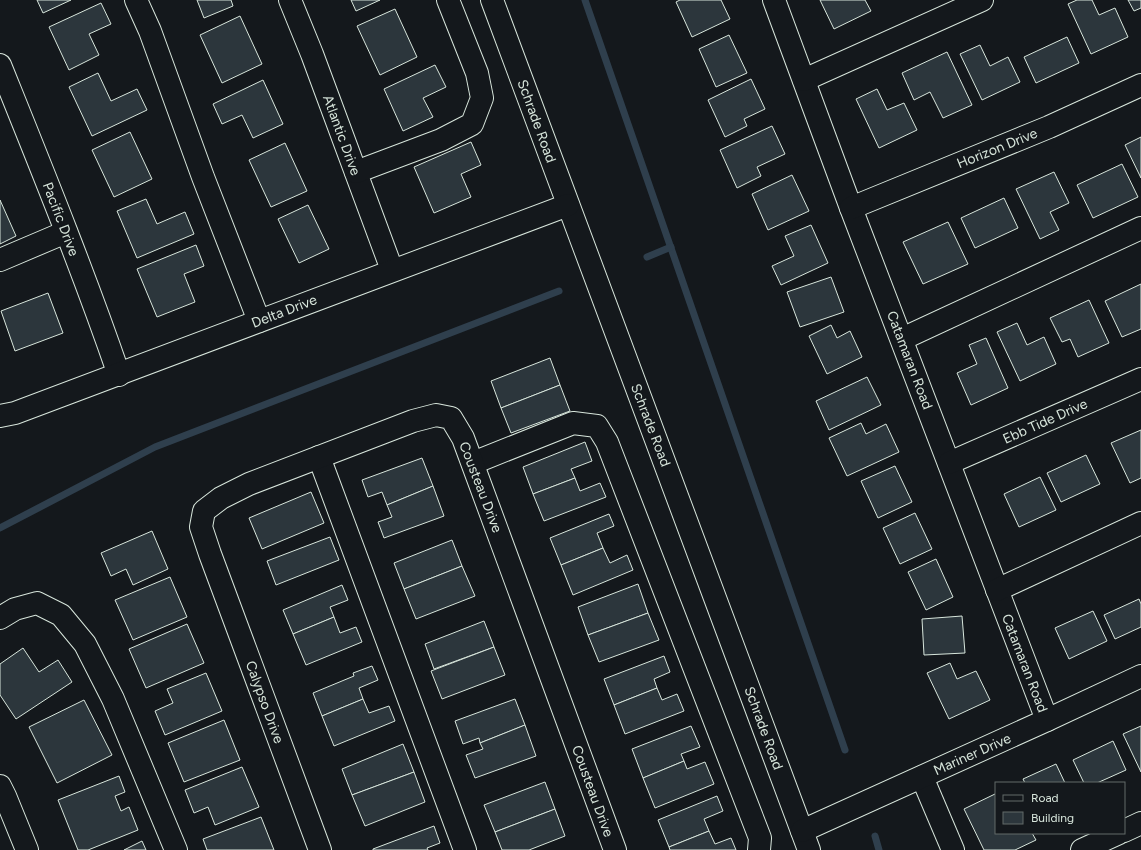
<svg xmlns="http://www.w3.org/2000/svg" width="1141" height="850" viewBox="0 0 1141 850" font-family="Figtree,sans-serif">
<rect width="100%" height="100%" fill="#14181c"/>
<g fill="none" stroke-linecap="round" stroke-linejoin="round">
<g stroke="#2f3f4d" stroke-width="7">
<path d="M 585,0 L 845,750"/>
<path d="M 647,257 L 671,247"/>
<path d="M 0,528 L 155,447 L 559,291"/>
<path d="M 875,836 L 879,850"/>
</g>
</g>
<g fill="#2c363c" stroke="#d8e6dc">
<path d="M 37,0 L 71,0 L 43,13 Z"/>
<path d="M 197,0 L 231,0 L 233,6 L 204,18 Z"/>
<path d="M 351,0 L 380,0 L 356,11 Z"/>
<path d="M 680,0 L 721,0 L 730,19 L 692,37 L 676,2 Z"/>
<path d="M 820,0 L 865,0 L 871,11 L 834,29 Z"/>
<path d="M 1077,0 L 1092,0 L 1099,15 L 1115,8 L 1128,37 L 1091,54 L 1068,4 Z"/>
<path d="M 1128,0 L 1141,0 L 1141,8 L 1134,11 Z"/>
<path d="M 101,3 L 111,24 L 89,34 L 99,55 L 69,70 L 49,27 Z"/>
<path d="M 395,9 L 417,57 L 380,75 L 357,26 Z"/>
<path d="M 240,16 L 262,64 L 222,83 L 200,35 Z"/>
<path d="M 729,35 L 747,73 L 716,87 L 699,49 Z"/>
<path d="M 1067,37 L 1079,63 L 1036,83 L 1024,57 Z"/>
<path d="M 980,45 L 990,66 L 1008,57 L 1020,82 L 982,100 L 960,54 Z"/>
<path d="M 947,52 L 972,105 L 943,118 L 930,92 L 914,100 L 902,73 Z"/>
<path d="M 435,65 L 446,87 L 423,98 L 433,117 L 403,131 L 384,89 Z"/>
<path d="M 98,73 L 111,101 L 137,89 L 147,110 L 92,136 L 69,87 Z"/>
<path d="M 751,79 L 765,109 L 744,119 L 747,126 L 725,137 L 708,100 Z"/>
<path d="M 263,80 L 283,124 L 253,138 L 242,115 L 222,124 L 213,104 Z"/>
<path d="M 877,89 L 887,110 L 904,103 L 917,130 L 879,148 L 856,99 Z"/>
<path d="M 772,126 L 785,154 L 757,167 L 761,176 L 737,188 L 720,150 Z"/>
<path d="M 130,132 L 152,179 L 114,197 L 92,150 Z"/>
<path d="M 1141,137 L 1141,178 L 1125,145 Z"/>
<path d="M 471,142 L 481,165 L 461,174 L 471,197 L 434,213 L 414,167 Z"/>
<path d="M 285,143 L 307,191 L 271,207 L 249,160 Z"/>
<path d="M 1122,164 L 1138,197 L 1093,218 L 1077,185 Z"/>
<path d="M 1054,172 L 1069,203 L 1050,212 L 1059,230 L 1040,239 L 1016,189 Z"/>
<path d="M 792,175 L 809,211 L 768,230 L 752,194 Z"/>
<path d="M 1004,198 L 1018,228 L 975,248 L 961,218 Z"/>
<path d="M 146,199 L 157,224 L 185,212 L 194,234 L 137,258 L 117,211 Z"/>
<path d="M 0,200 L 16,236 L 0,244 Z"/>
<path d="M 308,205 L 329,249 L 299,263 L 278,219 Z"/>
<path d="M 948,222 L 968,264 L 923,284 L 903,242 Z"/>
<path d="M 811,225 L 828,263 L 781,285 L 772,266 L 794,256 L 785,236 Z"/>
<path d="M 196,245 L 204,266 L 184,274 L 195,302 L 157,317 L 137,269 Z"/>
<path d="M 831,277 L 844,312 L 800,327 L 787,292 Z"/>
<path d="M 1141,284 L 1141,329 L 1122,337 L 1105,301 Z"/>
<path d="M 48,293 L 63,333 L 15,351 L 1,311 Z"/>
<path d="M 1089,300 L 1109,343 L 1078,357 L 1070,339 L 1062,342 L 1050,318 Z"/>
<path d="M 1017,323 L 1027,345 L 1044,337 L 1056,364 L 1020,381 L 997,332 Z"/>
<path d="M 831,325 L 837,338 L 850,331 L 862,357 L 827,374 L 809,336 Z"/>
<path d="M 986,338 L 1008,388 L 971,405 L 957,373 L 977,364 L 969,345 Z"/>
<path d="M 550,358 L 560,385 L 501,408 L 491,381 Z"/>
<path d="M 867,377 L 881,405 L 829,430 L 816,401 Z"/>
<path d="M 560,385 L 570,411 L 511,433 L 501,408 Z"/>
<path d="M 861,423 L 866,434 L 886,424 L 899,452 L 847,476 L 829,438 Z"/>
<path d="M 1141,430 L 1141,478 L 1130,483 L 1111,443 Z"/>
<path d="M 585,442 L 592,461 L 571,469 L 575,478 L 533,494 L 523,467 Z"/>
<path d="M 1086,455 L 1100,484 L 1061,502 L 1047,473 Z"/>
<path d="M 422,458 L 433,486 L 387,505 L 382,492 L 368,497 L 362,480 Z"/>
<path d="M 895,466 L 912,502 L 878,518 L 861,481 Z"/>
<path d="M 1040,477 L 1056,510 L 1019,527 L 1004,494 Z"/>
<path d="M 575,478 L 580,491 L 600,483 L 606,497 L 544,521 L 533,494 Z"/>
<path d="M 433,486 L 444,516 L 384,538 L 378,522 L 392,517 L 387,505 Z"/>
<path d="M 311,492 L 324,523 L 262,549 L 249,518 Z"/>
<path d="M 915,513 L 932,549 L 900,564 L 883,528 Z"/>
<path d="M 609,514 L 614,526 L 597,533 L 603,548 L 561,565 L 550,538 Z"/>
<path d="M 152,531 L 168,569 L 133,585 L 126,569 L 111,576 L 101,553 Z"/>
<path d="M 330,537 L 339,560 L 276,585 L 267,561 Z"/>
<path d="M 452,540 L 462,566 L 404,589 L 394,563 Z"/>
<path d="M 603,548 L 610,563 L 627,555 L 633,570 L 573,595 L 561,565 Z"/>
<path d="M 936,559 L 953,597 L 926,610 L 908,572 Z"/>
<path d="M 462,566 L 475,596 L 416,619 L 404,589 Z"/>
<path d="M 170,577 L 187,617 L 133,640 L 115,600 Z"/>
<path d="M 638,584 L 648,613 L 588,635 L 578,607 Z"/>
<path d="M 342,585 L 348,600 L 330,607 L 334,617 L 293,634 L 283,610 Z"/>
<path d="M 1139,599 L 1141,604 L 1141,627 L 1115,639 L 1104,615 Z"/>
<path d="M 1093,611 L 1107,641 L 1069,659 L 1055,628 Z"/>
<path d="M 648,613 L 659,640 L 599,662 L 588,635 Z"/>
<path d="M 962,616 L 965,653 L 924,655 L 922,619 Z"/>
<path d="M 334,617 L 340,633 L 356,627 L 362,642 L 306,665 L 293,634 Z"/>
<path d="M 484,621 L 494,647 L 434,669 L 425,644 Z"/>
<path d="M 187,624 L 204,663 L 146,688 L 129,649 Z"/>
<path d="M 494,647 L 505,675 L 442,699 L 431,671 Z"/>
<path d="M 23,648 L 39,672 L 58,660 L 72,682 L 16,719 L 0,695 L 0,664 Z"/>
<path d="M 664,656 L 670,672 L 654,679 L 657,688 L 614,705 L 604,679 Z"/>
<path d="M 950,663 L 957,679 L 976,671 L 990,700 L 949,719 L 927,673 Z"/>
<path d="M 372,666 L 378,680 L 359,688 L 363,699 L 322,716 L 313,693 L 354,676 L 353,673 Z"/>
<path d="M 206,673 L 222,711 L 165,735 L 155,711 L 173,703 L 167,689 Z"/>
<path d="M 657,688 L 662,700 L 677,694 L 684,711 L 625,734 L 614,705 Z"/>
<path d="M 363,699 L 369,713 L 389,706 L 395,721 L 334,746 L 322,716 Z"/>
<path d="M 515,699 L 525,725 L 480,743 L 479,738 L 463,744 L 455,721 Z"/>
<path d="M 84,700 L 112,755 L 57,783 L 29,727 Z"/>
<path d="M 224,720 L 240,760 L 184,782 L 168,743 Z"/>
<path d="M 525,725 L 536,756 L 475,778 L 466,755 L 483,749 L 480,743 Z"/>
<path d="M 691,726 L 700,747 L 681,754 L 684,761 L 643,778 L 632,749 Z"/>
<path d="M 1141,726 L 1141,772 L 1123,734 Z"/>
<path d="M 1113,741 L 1126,770 L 1097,783 L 1084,783 L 1073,760 Z"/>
<path d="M 403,744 L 414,772 L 352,795 L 342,769 Z"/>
<path d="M 684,761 L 687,769 L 705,762 L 714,784 L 655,808 L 643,778 Z"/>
<path d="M 1056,764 L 1065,783 L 1025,783 L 1023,779 Z"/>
<path d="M 242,767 L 259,807 L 215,825 L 208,807 L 194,813 L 185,790 Z"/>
<path d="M 414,772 L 425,802 L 365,826 L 352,795 Z"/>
<path d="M 119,776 L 125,792 L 115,796 L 121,811 L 129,807 L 138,830 L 88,850 L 78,850 L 58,800 Z"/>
<path d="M 545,782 L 555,809 L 495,832 L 484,805 Z"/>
<path d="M 995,794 L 996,797 L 996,833 L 1032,833 L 1036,840 L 1015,850 L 984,850 L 964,809 Z"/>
<path d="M 717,796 L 723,811 L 704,819 L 709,831 L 669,847 L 658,820 Z"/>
<path d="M 555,809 L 565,836 L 529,850 L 502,850 L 495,832 Z"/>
<path d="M 261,817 L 274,850 L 207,850 L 203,839 Z"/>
<path d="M 434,826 L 440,843 L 427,848 L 428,850 L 373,850 L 373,849 Z"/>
<path d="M 709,831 L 715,844 L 731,838 L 736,850 L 670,850 L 669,847 Z"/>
<path d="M 142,841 L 146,850 L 124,850 Z"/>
</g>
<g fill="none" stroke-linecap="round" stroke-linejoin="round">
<defs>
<g id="minor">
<path d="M 136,0 L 150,31 L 203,177 L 259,321"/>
<path d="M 290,0 L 312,54 L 392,270"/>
<path d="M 492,0 L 809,850"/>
<path d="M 774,0 L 851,208 L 1047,720"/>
<path d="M 0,65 C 41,167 83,270 119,375"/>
<path d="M 804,80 L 982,0"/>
<path d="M 356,172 L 441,140 L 472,124 L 482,98 L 477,73 L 448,0"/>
<path d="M 851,208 L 1049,127 L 1141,85"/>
<path d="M 0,260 L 66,232"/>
<path d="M 902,339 L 1141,228"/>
<path d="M 0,416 L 15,413 L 568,205"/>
<path d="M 319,457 L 465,850"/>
<path d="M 473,463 L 573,423 L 597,426 L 607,442 L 760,838 L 759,850"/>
<path d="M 949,463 L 1141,379"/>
<path d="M 997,590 L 1141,523"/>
<path d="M 0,618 L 15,609 L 37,603 L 61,615 L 85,644 L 113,699 L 176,850"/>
<path d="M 922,777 L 953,850"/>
<path d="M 0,786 L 5,796 L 27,850"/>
<path d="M 802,831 L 1047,720 L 1141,676"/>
<path d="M 1124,831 L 1141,823"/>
<path d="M 320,850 L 210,554 L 201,527 L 204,511 L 221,498 L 249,484 L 413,421 L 436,415 L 451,418 L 463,438 L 615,850"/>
<path d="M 1082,850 L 1119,833"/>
</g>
</defs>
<use href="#minor" stroke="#d8e6dc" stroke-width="24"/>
<use href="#minor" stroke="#14181c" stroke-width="22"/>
</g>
<g text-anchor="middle" stroke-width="3" stroke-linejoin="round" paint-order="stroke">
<g font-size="14" fill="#d8e6dc" stroke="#14181c">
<text transform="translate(537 121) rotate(70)" y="5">Schrade Road</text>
<text transform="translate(342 135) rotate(70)" y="5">Atlantic Drive</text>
<text transform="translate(997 148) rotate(-22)" y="5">Horizon Drive</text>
<text transform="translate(61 219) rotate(69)" y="5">Pacific Drive</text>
<text transform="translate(284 311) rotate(-21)" y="5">Delta Drive</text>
<text transform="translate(910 360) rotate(69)" y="5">Catamaran Road</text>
<text transform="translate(1045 421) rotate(-24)" y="5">Ebb Tide Drive</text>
<text transform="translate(651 425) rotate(69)" y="5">Schrade Road</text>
<text transform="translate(481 487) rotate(69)" y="5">Cousteau Drive</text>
<text transform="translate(1025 663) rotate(69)" y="5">Catamaran Road</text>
<text transform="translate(265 702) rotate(70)" y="5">Calypso Drive</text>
<text transform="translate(764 728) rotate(70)" y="5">Schrade Road</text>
<text transform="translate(972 754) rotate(-24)" y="5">Mariner Drive</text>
<text transform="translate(593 791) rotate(70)" y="5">Cousteau Drive</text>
</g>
</g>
<rect x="995" y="782" width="130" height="52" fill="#14181c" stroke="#626a69"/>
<rect x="1003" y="795" width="20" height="6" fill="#14181c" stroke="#626a69"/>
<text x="1031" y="802" font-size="12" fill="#d8e6dc">Road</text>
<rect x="1003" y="812" width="20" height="12" fill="#2c363c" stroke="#626a69"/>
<text x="1031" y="822" font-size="12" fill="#d8e6dc">Building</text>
</svg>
